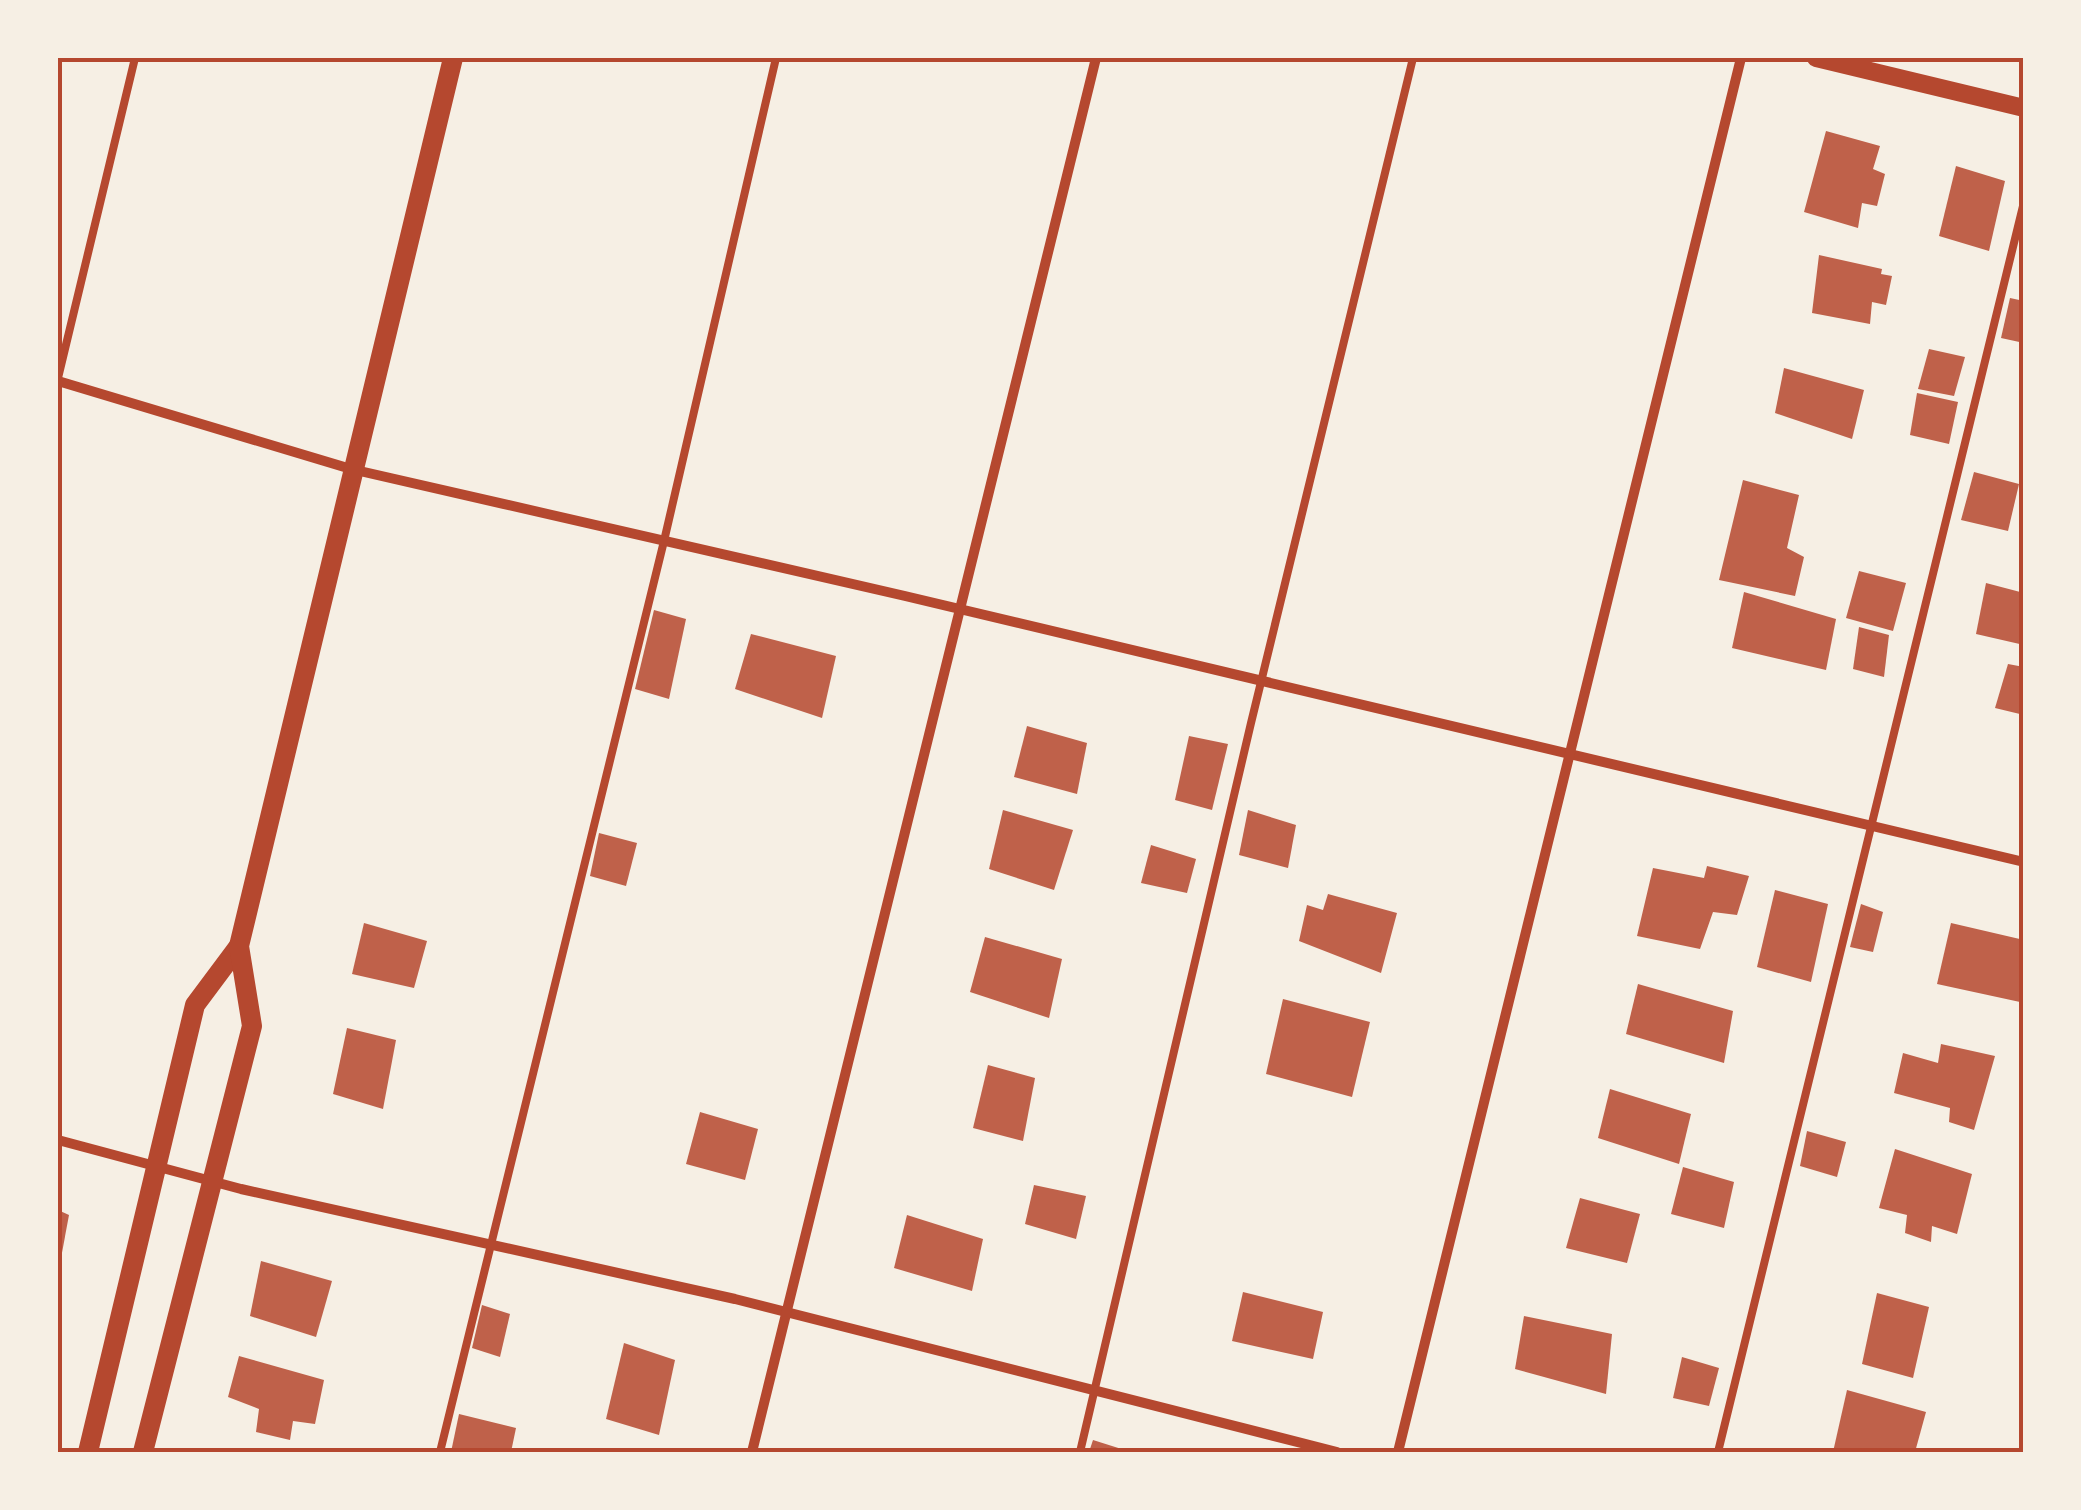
<svg xmlns="http://www.w3.org/2000/svg" width="2081" height="1510" viewBox="0 0 2081 1510" font-family="Literata,serif">
<rect width="100%" height="100%" fill="#f6efe4"/>
<g fill="#bf614a">
<path d="M 1826,131 L 1880,146 L 1873,169 L 1885,174 L 1877,206 L 1862,203 L 1858,228 L 1804,212 Z"/>
<path d="M 1956,166 L 2005,181 L 1989,251 L 1939,236 Z"/>
<path d="M 1819,255 L 1882,269 L 1881,274 L 1892,276 L 1886,305 L 1872,302 L 1870,324 L 1812,313 Z"/>
<path d="M 2010,298 L 2024,301 L 2024,343 L 2001,338 Z"/>
<path d="M 1929,349 L 1965,357 L 1954,396 L 1918,389 Z"/>
<path d="M 1784,368 L 1864,390 L 1852,439 L 1775,413 Z"/>
<path d="M 1917,393 L 1958,402 L 1949,444 L 1910,435 Z"/>
<path d="M 1974,472 L 2019,484 L 2008,531 L 1961,520 Z"/>
<path d="M 1743,480 L 1799,495 L 1787,548 L 1804,557 L 1795,596 L 1719,580 Z"/>
<path d="M 1859,571 L 1906,583 L 1893,631 L 1846,618 Z"/>
<path d="M 1986,583 L 2024,593 L 2024,645 L 1976,634 Z"/>
<path d="M 1744,592 L 1836,619 L 1826,670 L 1732,648 Z"/>
<path d="M 654,610 L 686,619 L 669,699 L 635,689 Z"/>
<path d="M 1859,627 L 1889,635 L 1884,677 L 1853,669 Z"/>
<path d="M 751,634 L 836,656 L 822,718 L 735,689 Z"/>
<path d="M 2008,664 L 2024,667 L 2024,715 L 1995,708 Z"/>
<path d="M 1027,726 L 1087,743 L 1077,794 L 1014,777 Z"/>
<path d="M 1189,736 L 1228,744 L 1212,810 L 1175,800 Z"/>
<path d="M 1003,810 L 1073,830 L 1054,890 L 989,869 Z"/>
<path d="M 1248,810 L 1296,825 L 1288,868 L 1239,855 Z"/>
<path d="M 599,833 L 637,843 L 626,886 L 590,876 Z"/>
<path d="M 1151,845 L 1196,859 L 1187,893 L 1141,883 Z"/>
<path d="M 1707,866 L 1749,876 L 1737,915 L 1713,912 L 1700,949 L 1637,936 L 1653,868 L 1704,878 Z"/>
<path d="M 1775,890 L 1828,904 L 1811,982 L 1757,967 Z"/>
<path d="M 1328,894 L 1397,913 L 1381,973 L 1299,941 L 1307,905 L 1323,910 Z"/>
<path d="M 1861,904 L 1883,912 L 1873,952 L 1850,947 Z"/>
<path d="M 364,923 L 427,941 L 414,988 L 352,974 Z"/>
<path d="M 1951,923 L 2024,940 L 2024,986 L 2020,1002 L 1937,984 Z"/>
<path d="M 985,937 L 1062,959 L 1049,1018 L 970,992 Z"/>
<path d="M 1638,984 L 1733,1011 L 1724,1063 L 1626,1034 Z"/>
<path d="M 1283,999 L 1370,1022 L 1352,1097 L 1266,1074 Z"/>
<path d="M 347,1028 L 396,1040 L 383,1109 L 333,1094 Z"/>
<path d="M 1941,1044 L 1995,1056 L 1974,1130 L 1949,1122 L 1950,1108 L 1894,1093 L 1903,1053 L 1938,1063 Z"/>
<path d="M 988,1065 L 1035,1078 L 1023,1141 L 973,1128 Z"/>
<path d="M 1610,1089 L 1691,1114 L 1679,1164 L 1598,1138 Z"/>
<path d="M 700,1112 L 758,1129 L 745,1180 L 686,1164 Z"/>
<path d="M 1807,1131 L 1846,1142 L 1837,1177 L 1800,1166 Z"/>
<path d="M 1895,1149 L 1972,1174 L 1957,1234 L 1932,1226 L 1931,1242 L 1905,1233 L 1907,1215 L 1879,1208 Z"/>
<path d="M 1683,1167 L 1734,1182 L 1724,1228 L 1671,1214 Z"/>
<path d="M 1034,1185 L 1086,1196 L 1076,1239 L 1025,1224 Z"/>
<path d="M 1580,1198 L 1640,1214 L 1627,1263 L 1566,1248 Z"/>
<path d="M 58,1210 L 69,1215 L 61,1258 L 58,1257 Z"/>
<path d="M 907,1215 L 983,1239 L 972,1291 L 894,1268 Z"/>
<path d="M 261,1261 L 332,1281 L 316,1337 L 250,1316 Z"/>
<path d="M 1243,1292 L 1323,1312 L 1313,1359 L 1232,1341 Z"/>
<path d="M 1877,1293 L 1929,1307 L 1913,1378 L 1862,1364 Z"/>
<path d="M 482,1305 L 510,1314 L 500,1357 L 472,1348 Z"/>
<path d="M 1524,1316 L 1612,1334 L 1606,1394 L 1515,1369 Z"/>
<path d="M 624,1343 L 675,1360 L 659,1435 L 606,1419 Z"/>
<path d="M 239,1356 L 324,1380 L 315,1424 L 293,1421 L 290,1440 L 256,1432 L 259,1409 L 228,1397 Z"/>
<path d="M 1682,1357 L 1719,1368 L 1709,1406 L 1673,1398 Z"/>
<path d="M 1847,1390 L 1926,1412 L 1915,1452 L 1833,1452 Z"/>
<path d="M 459,1414 L 516,1428 L 511,1452 L 451,1452 Z"/>
<path d="M 1093,1440 L 1131,1452 L 1089,1452 Z"/>
</g>
<g fill="none" stroke-linecap="round" stroke-linejoin="round">
<g stroke="#b5482f" stroke-width="8">
<path d="M 58,378 L 135,58"/>
<path d="M 440,1452 L 664,541 L 776,58"/>
<path d="M 1080,1452 L 1251,723 L 1413,58"/>
<path d="M 1718,1452 L 2024,202"/>
</g>
<g stroke="#b5482f" stroke-width="10">
<path d="M 58,381 L 351,469 L 905,596 L 2024,862"/>
<path d="M 58,1140 L 241,1189 L 735,1299 L 1337,1452"/>
<path d="M 752,1452 L 1096,58"/>
<path d="M 1398,1452 L 1741,58"/>
</g>
<path stroke="#b5482f" stroke-width="18" d="M 1816,58 L 2024,108"/>
<g stroke="#b5482f" stroke-width="20">
<path d="M 88,1452 L 195,1005 L 239,946"/>
<path d="M 143,1452 L 252,1026 L 239,946 L 453,58"/>
</g>
</g>
<rect width="2081" height="1510" fill="none" stroke="#f6efe4" stroke-width="120"/>
<rect x="60" y="60" width="1961" height="1390" fill="none" stroke="#b5482f" stroke-width="4"/>
</svg>
